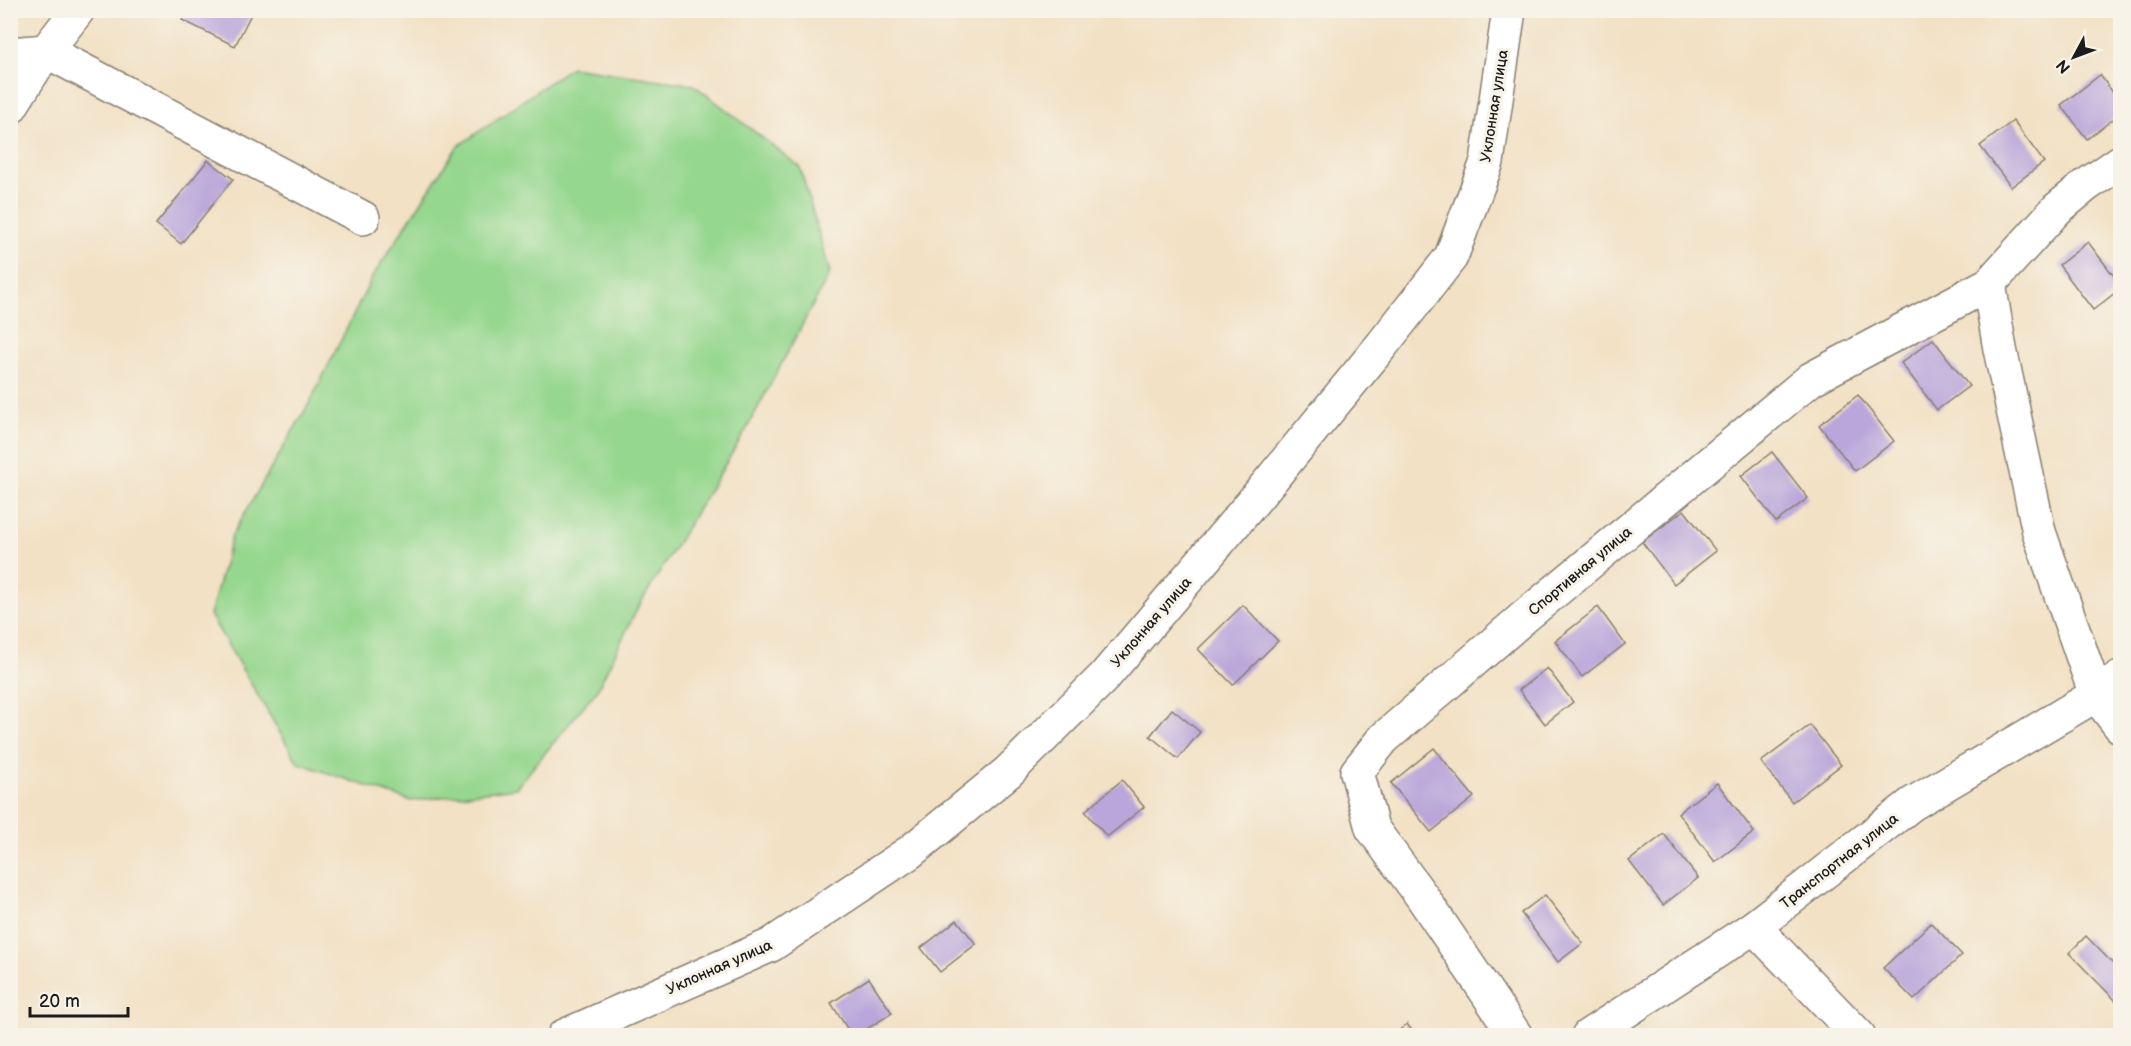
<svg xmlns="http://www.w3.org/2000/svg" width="2131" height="1046" viewBox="0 0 2131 1046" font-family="'Balsamiq Sans',sans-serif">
<rect width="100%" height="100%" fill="#f7f3e8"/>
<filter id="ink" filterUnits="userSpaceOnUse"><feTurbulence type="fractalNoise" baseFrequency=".0167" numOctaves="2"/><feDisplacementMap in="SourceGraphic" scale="12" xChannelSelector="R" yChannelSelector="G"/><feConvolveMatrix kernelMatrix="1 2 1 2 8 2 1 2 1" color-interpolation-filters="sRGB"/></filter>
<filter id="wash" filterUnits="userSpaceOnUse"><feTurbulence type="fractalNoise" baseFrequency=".008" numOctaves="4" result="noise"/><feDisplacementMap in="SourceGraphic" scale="24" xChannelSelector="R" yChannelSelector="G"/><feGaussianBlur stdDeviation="1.35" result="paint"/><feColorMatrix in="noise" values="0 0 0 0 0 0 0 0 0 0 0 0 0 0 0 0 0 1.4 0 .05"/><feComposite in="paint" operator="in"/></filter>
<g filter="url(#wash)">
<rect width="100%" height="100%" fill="#f2e1c5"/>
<path fill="#95d78e" stroke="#587a55" stroke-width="1.5" d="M 571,67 L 694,85 L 800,167 L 830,273 L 745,432 L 637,609 L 597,690 L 516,788 L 411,801 L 298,763 L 210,615 L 232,535 L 310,402 L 373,276 L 457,147 Z"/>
<g id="blocks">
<g fill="#baa6da">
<path d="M 187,10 L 253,10 L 235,46 L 182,20 Z"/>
<path d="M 2100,75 L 2120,102 L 2120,114 L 2087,139 L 2061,105 Z"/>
<path d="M 2013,121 L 2044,162 L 2011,187 L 1980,146 Z"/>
<path d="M 208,160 L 233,179 L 181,244 L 156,224 Z"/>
<path d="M 2088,242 L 2120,284 L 2120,289 L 2093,310 L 2059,265 Z"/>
<path d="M 1933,339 L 1969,386 L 1937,410 L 1901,363 Z"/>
<path d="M 1858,395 L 1894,441 L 1855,471 L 1819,425 Z"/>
<path d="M 1772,452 L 1808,498 L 1776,522 L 1741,476 Z"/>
<path d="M 1684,510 L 1716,551 L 1674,584 L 1642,542 Z"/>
<path d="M 1243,605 L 1278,641 L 1233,685 L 1198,649 Z"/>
<path d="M 1598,607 L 1625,644 L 1582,677 L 1555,641 Z"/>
<path d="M 1547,668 L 1573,702 L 1545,724 L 1519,690 Z"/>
<path d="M 1172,709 L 1200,732 L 1178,759 L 1150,736 Z"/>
<path d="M 1810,725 L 1841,765 L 1792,802 L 1761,762 Z"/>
<path d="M 1434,748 L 1474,797 L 1431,832 L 1391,783 Z"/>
<path d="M 1122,780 L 1144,807 L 1107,837 L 1085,811 Z"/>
<path d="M 1717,783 L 1754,832 L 1715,862 L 1678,813 Z"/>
<path d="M 1664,834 L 1698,878 L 1663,905 L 1629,861 Z"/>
<path d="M 1545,895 L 1583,943 L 1558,962 L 1521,913 Z"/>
<path d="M 957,920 L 976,944 L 940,972 L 921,948 Z"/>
<path d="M 1931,923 L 1962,955 L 1914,1000 L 1883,968 Z"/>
<path d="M 2086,936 L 2120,971 L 2120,1005 L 2069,953 Z"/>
<path d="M 869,978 L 892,1013 L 856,1036 L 852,1036 L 831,1003 Z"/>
<path d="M 1407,1024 L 1416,1036 L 1392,1036 Z"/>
</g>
</g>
</g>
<g filter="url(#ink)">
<use href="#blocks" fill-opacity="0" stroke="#877e70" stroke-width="1.5"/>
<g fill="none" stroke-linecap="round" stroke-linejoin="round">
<defs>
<g id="minor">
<path d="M 10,54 L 46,51 L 363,218"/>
<path d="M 10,108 L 46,51 L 78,10"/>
<path d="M 1989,284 L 2000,349 L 2039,532 L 2096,695 L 2120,726"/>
<path d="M 1754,927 L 1859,1036"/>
<path d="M 564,1036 L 771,945 L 910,852 L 1008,772 L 1104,677 L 1251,504 L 1382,345 L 1451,257 L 1487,162 L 1509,10"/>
<path d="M 1516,1036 L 1423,898 L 1372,828 L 1357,772 L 1383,739 L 1523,618 L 1811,379 L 1989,284 L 2057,209 L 2085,186 L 2120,162"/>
<path d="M 1588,1036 L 1754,927 L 1912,804 L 2096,695 L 2120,677"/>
</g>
</defs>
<use href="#minor" stroke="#877e70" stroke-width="36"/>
<use href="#minor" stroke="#fff" stroke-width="33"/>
</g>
</g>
<g text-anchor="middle" stroke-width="6" stroke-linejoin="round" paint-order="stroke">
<g font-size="15" fill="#1c1c1c" stroke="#f7f3e8">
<text transform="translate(1494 106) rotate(-81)" y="5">Уклонная улица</text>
<text transform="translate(1580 571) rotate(-40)" y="5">Спортивная улица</text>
<text transform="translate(1151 622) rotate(-49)" y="5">Уклонная улица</text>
<text transform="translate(1839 861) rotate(-38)" y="5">Транспортная улица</text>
<text transform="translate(719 967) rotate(-24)" y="5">Уклонная улица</text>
</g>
</g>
<rect width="2131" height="1046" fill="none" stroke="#f7f3e8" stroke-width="36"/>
<g transform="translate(2074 57) rotate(229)" stroke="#f7f3e8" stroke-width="4.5" paint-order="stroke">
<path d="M0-4.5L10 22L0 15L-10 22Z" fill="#1c1c1c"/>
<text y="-9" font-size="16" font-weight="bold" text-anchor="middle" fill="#1c1c1c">N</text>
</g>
<path d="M30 1007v9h98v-9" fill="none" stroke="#1c1c1c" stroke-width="3"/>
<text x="39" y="1007" font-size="18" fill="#1c1c1c" stroke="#f7f3e8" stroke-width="4.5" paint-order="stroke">20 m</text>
</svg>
